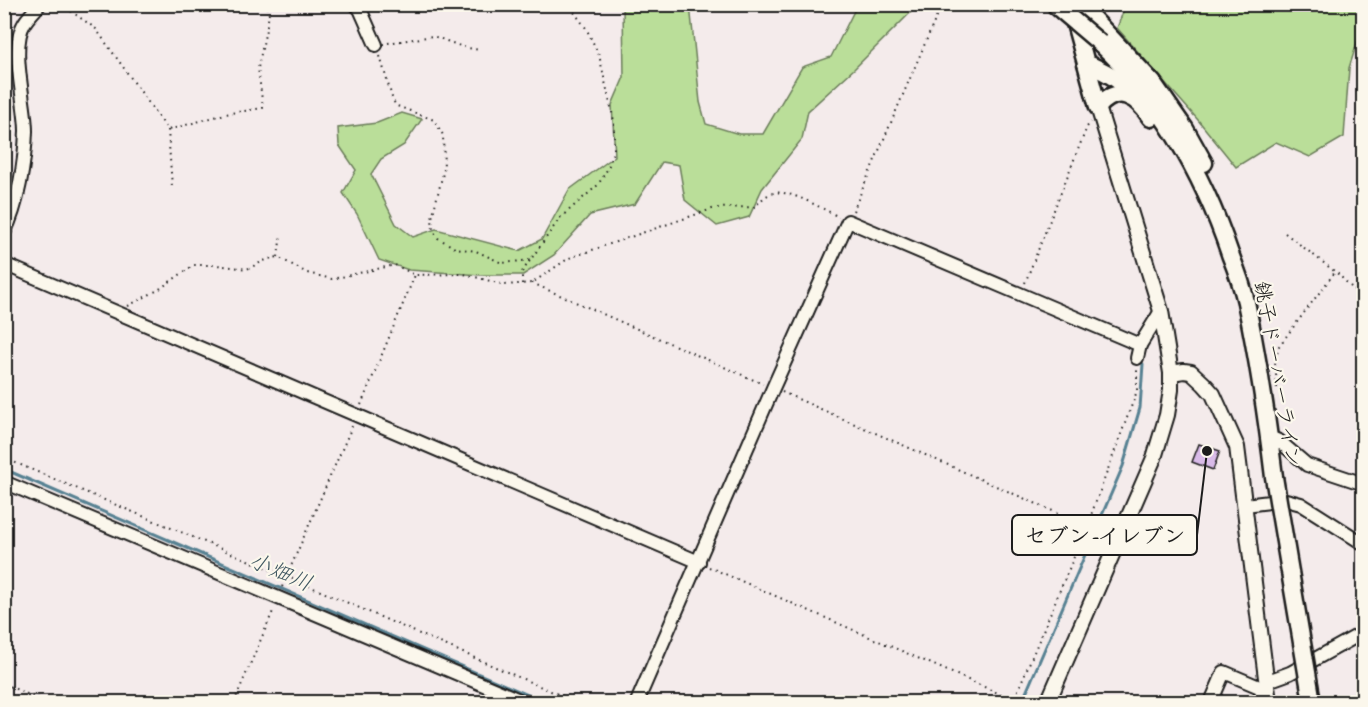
<svg xmlns="http://www.w3.org/2000/svg" width="1368" height="707" viewBox="0 0 1368 707" font-family="Caveat,'Klee One',sans-serif">
<rect width="100%" height="100%" fill="#f4ebeb"/>
<filter id="ink" filterUnits="userSpaceOnUse"><feTurbulence type="fractalNoise" baseFrequency=".0167" numOctaves="2"/><feDisplacementMap in="SourceGraphic" scale="12" xChannelSelector="R" yChannelSelector="G"/><feConvolveMatrix kernelMatrix="1 2 1 2 8 2 1 2 1" color-interpolation-filters="sRGB"/></filter>
<g filter="url(#ink)">
<g fill="#bade99" stroke="#6b7d5a" stroke-width="1.5">
<path d="M 1126,4 L 1359,5 L 1359,37 L 1349,68 L 1344,137 L 1310,157 L 1276,142 L 1236,167 L 1198,120 L 1117,28 Z"/>
<path d="M 623,5 L 690,5 L 700,102 L 706,124 L 739,134 L 763,134 L 802,67 L 831,57 L 857,5 L 918,5 L 854,69 L 808,111 L 802,139 L 762,189 L 749,217 L 717,226 L 685,200 L 679,165 L 662,162 L 635,204 L 590,215 L 554,255 L 523,275 L 481,275 L 409,270 L 379,260 L 357,214 L 343,193 L 356,170 L 339,145 L 338,128 L 377,123 L 402,113 L 422,119 L 404,145 L 381,159 L 371,174 L 396,224 L 413,237 L 436,229 L 519,251 L 542,239 L 569,190 L 615,156 L 612,105 L 624,77 Z"/>
</g>
<g fill="none" stroke-linecap="round" stroke-linejoin="round">
<g stroke="#578192" stroke-width="3">
<path d="M 4,469 L 544,702"/>
<path d="M 1022,702 L 1123,466 L 1140,408 L 1143,364"/>
</g>
</g>
<path fill="#d9bbe9" stroke="#1c1c1c" stroke-width="1.5" d="M 1199,444 L 1220,451 L 1213,470 L 1192,462 Z"/>
<g fill="none" stroke-linecap="round" stroke-linejoin="round">
<defs>
<g id="minor">
<path d="M 355,4 L 360,9 L 376,45"/>
<path d="M 4,233 C 18,206 25,162 26,131 C 26,102 9,46 25,22 C 29,16 35,10 40,4"/>
<path d="M 4,264 L 699,562"/>
<path d="M 1137,358 L 1140,345 L 1161,311"/>
<path d="M 1269,437 L 1279,441 L 1307,465 L 1364,484"/>
<path d="M 4,482 L 524,702"/>
<path d="M 1245,505 L 1286,500 L 1301,504 L 1364,544"/>
<path d="M 637,702 L 773,388 L 848,221 L 1140,345"/>
<path d="M 1211,702 L 1224,672 L 1264,689"/>
<path d="M 1258,702 L 1268,681 L 1290,673 L 1364,632"/>
</g>
<g id="tertiary">
<path d="M 1171,373 L 1184,371 L 1191,372 L 1204,384 L 1213,394 L 1237,447 L 1269,702"/>
<path d="M 1048,702 L 1154,458 L 1167,415 L 1171,390 L 1171,373 L 1161,311 L 1098,107"/>
</g>
<g id="secondary">
<path d="M 1079,4 L 1153,83 L 1185,129 L 1204,163"/>
<path d="M 1073,16 L 1098,107"/>
<path d="M 1100,43 C 1162,102 1203,174 1230,254 C 1236,269 1242,285 1246,302 C 1258,359 1267,418 1274,477"/>
<path d="M 1086,63 C 1105,72 1123,80 1136,98"/>
<path d="M 1098,107 C 1118,84 1136,96 1151,118"/>
</g>
</defs>
<use href="#minor" stroke="#1c1c1c" stroke-width="16"/>
<use href="#tertiary" stroke="#1c1c1c" stroke-width="18"/>
<use href="#secondary" stroke="#1c1c1c" stroke-width="21"/>
<g stroke="#1c1c1c" stroke-width="2" stroke-dasharray="1.5 4.5" stroke-linecap="butt">
<path d="M 61,4 L 96,29 L 168,130 L 225,114 L 263,108 L 258,68 L 269,15 L 267,4"/>
<path d="M 388,43 L 433,36 L 463,47 L 479,50"/>
<path d="M 380,56 L 393,101 L 397,106 L 434,120 L 443,135 L 444,169 L 432,218 L 433,230 L 438,238 L 455,248 L 476,251 L 502,263 L 531,260"/>
<path d="M 168,130 L 172,187"/>
<path d="M 853,211 L 942,4"/>
<path d="M 1285,233 L 1338,274 L 1364,300"/>
<path d="M 278,257 L 281,234"/>
<path d="M 532,283 L 763,384"/>
<path d="M 1025,283 L 1087,127 L 1091,122"/>
<path d="M 522,284 L 522,272 L 560,218 L 598,185 L 608,168 L 614,149 L 614,121 L 599,55 L 586,28 L 568,4"/>
<path d="M 128,306 L 158,290 L 194,265 L 217,265 L 247,269 L 268,259 L 278,257 L 307,273 L 332,279 L 395,265 L 415,275 L 464,274 L 505,285 L 532,283 L 569,258 L 715,208 L 755,207 C 761,200 766,194 775,193 C 789,189 825,210 839,217"/>
<path d="M 1277,388 L 1275,360 L 1279,346 L 1335,272"/>
<path d="M 782,392 L 1087,526"/>
<path d="M 361,405 L 415,275"/>
<path d="M 4,458 L 286,576 L 576,702"/>
<path d="M 709,567 L 1014,700"/>
<path d="M 282,587 L 353,424"/>
<path d="M 4,684 L 46,702"/>
<path d="M 234,702 L 274,609"/>
<path d="M 1013,702 L 1087,526 L 1137,391 L 1137,367"/>
</g>
<use href="#minor" stroke="#fbf7ec" stroke-width="12"/>
<use href="#tertiary" stroke="#fbf7ec" stroke-width="14"/>
<use href="#secondary" stroke="#fbf7ec" stroke-width="16"/>
<defs>
<g id="secondary-bridge">
<path d="M 1054,4 L 1100,43"/>
<path d="M 1274,477 L 1312,702"/>
</g>
</defs>
<use href="#secondary-bridge" stroke="#1c1c1c" stroke-width="21" stroke-linecap="butt"/>
<use href="#secondary-bridge" stroke="#fbf7ec" stroke-width="16"/>
</g>
</g>
<g text-anchor="middle" stroke-width="4.5" stroke-linejoin="round" paint-order="stroke">
<g font-size="21" fill="#1c1c1c" stroke="#fbf7ec">
<text transform="translate(1278 374) rotate(80)" y="7">銚子ドーバーライン</text>
</g>
<g font-size="22" font-style="italic" fill="#3f5761" stroke="#fbf7ec">
<text transform="translate(281 571) rotate(23)" y="8">小畑川</text>
</g>
</g>
<path fill="none" stroke="#1c1c1c" stroke-width="2" d="M1207 451L1197 535"/>
<circle fill="#1c1c1c" stroke="#fbf7ec" stroke-width="2" cx="1207" cy="451" r="6"/>
<rect fill="#fbf7ec" stroke="#1c1c1c" stroke-width="2" x="1012" y="515" width="185" height="40" rx="6"/>
<g font-size="22" text-anchor="middle" font-weight="bold" fill="#1c1c1c">
<text x="1105" y="543">セブン-イレブン</text>
</g>
<rect width="1368" height="707" fill="none" stroke="#fbf7ec" stroke-width="24"/>
<rect x="12" y="12" width="1344" height="683" fill="none" stroke="#1c1c1c" stroke-width="2" filter="url(#ink)"/>
</svg>
